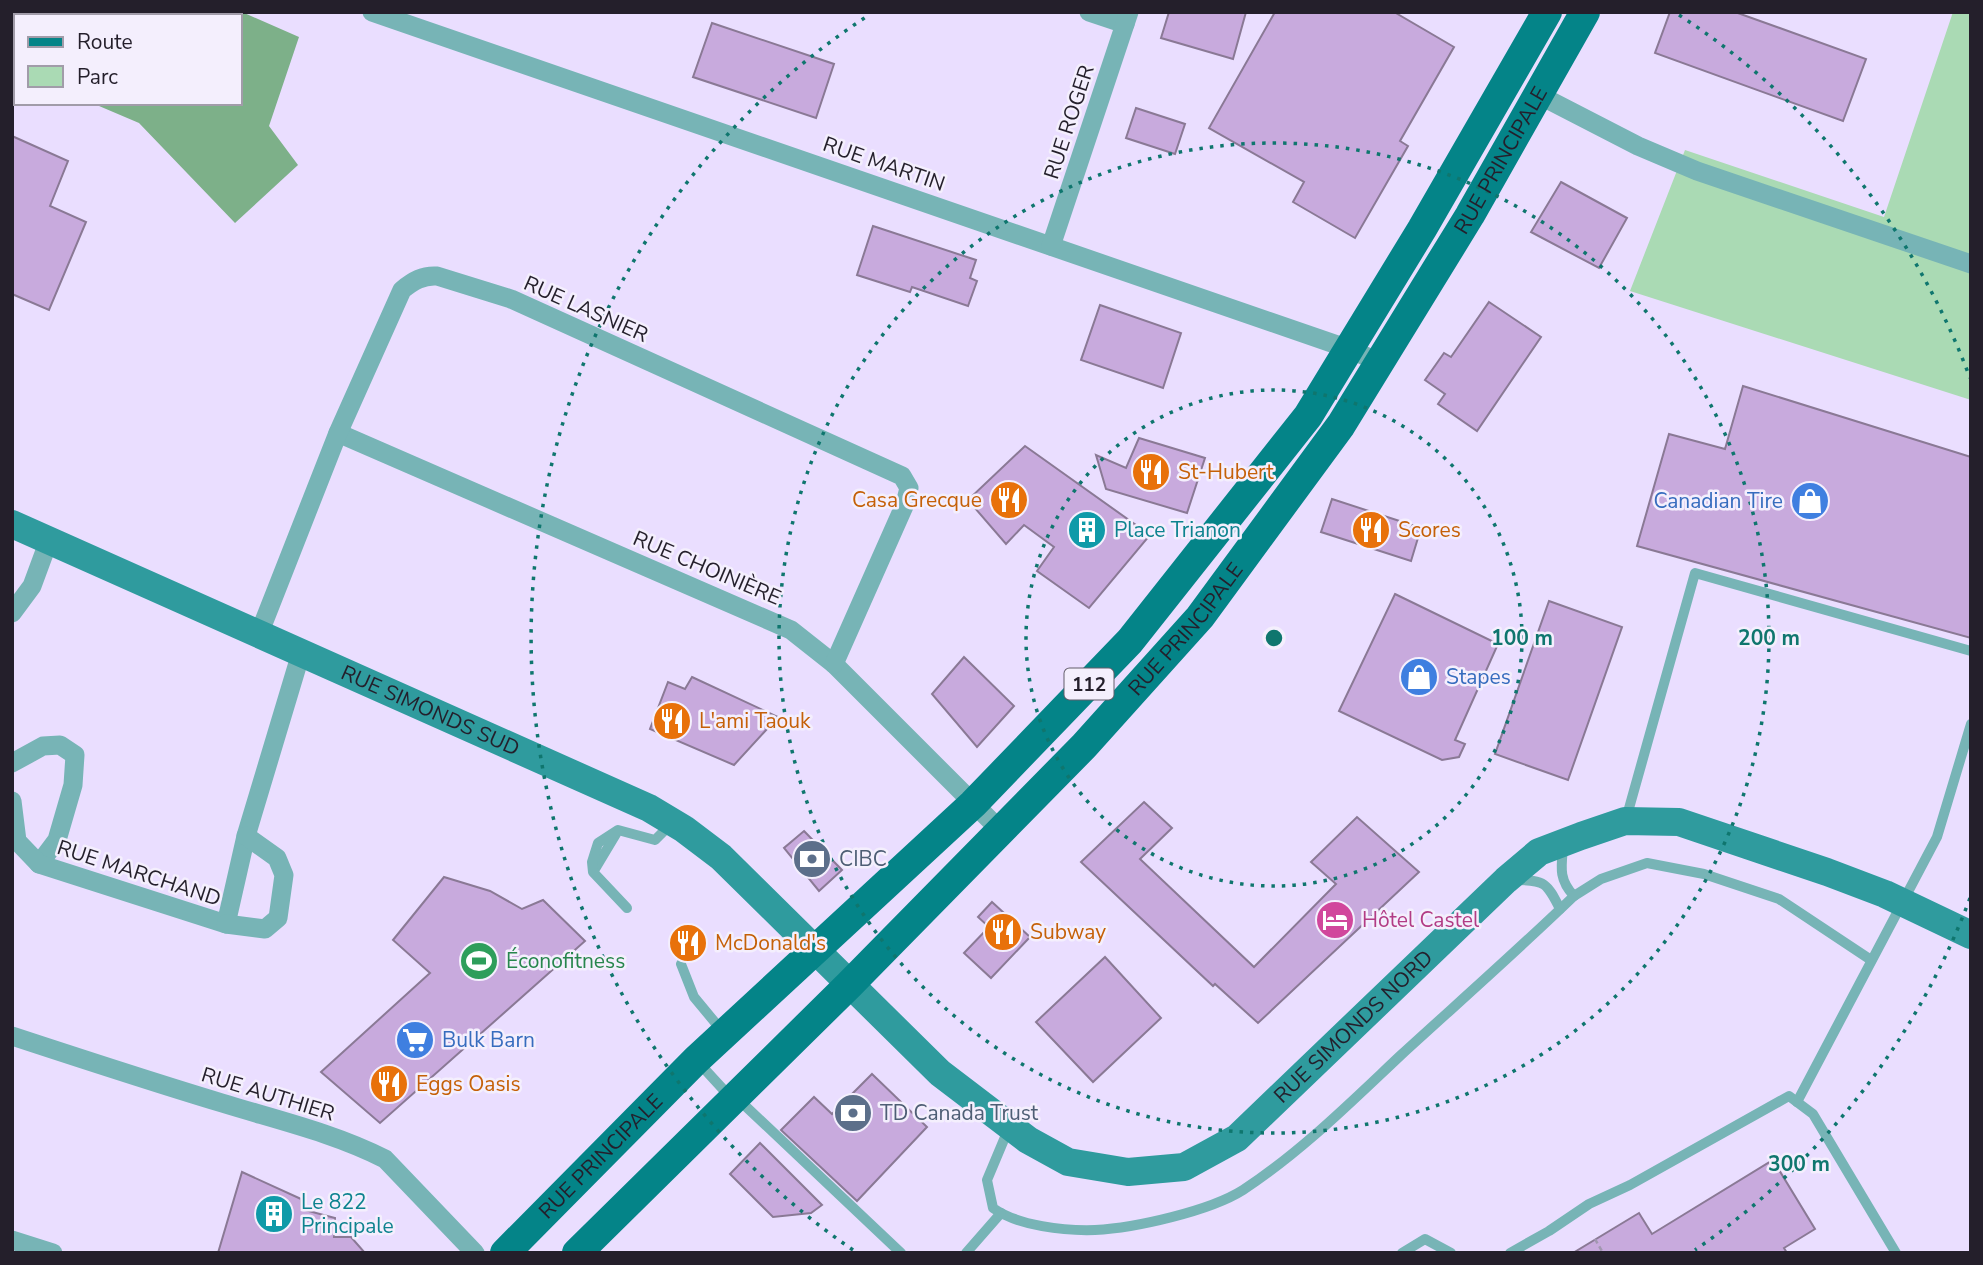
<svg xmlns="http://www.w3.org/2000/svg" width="1983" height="1265" viewBox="0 0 1983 1265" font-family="'Nunito Sans',sans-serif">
<rect width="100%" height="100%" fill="#eadeff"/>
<path fill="#aadab4" d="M 1953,12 L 1971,12 L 1971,400 L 1630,291 L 1685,150 L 1884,217 Z"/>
<path fill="#7db089" d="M 12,12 L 242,12 L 299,37 L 269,126 L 298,165 L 235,223 L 139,123 L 92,103 L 240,103 L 240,16 L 16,16 L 16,31 L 12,29 Z"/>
<g fill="#c8aadd" stroke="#8a7995" stroke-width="2">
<path d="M 1169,12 L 1246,12 L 1233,59 L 1161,38 Z"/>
<path d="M 1275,12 L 1394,12 L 1454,47 L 1400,141 L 1408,146 L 1355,238 L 1293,202 L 1304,182 L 1209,128 Z"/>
<path d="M 1670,12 L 1735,12 L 1866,59 L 1843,121 L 1655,53 Z"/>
<path d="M 712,23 L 834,64 L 816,118 L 693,77 Z"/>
<path d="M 1136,108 L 1185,124 L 1175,154 L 1126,138 Z"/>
<path d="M 12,136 L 68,161 L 50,206 L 86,222 L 49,310 L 12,294 Z"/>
<path d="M 1561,182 L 1627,218 L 1599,268 L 1531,232 Z"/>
<path d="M 873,226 L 976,260 L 970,278 L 977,281 L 968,306 L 912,287 L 910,292 L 857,275 Z"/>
<path d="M 1489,302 L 1541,337 L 1477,431 L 1438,404 L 1445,394 L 1425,380 L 1444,353 L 1451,357 Z"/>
<path d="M 1100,305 L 1181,333 L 1163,388 L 1081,360 Z"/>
<path d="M 1743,386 L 1971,457 L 1971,638 L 1637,546 L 1669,434 L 1725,449 Z"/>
<path d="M 1139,438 L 1205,458 L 1187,513 L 1106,489 L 1096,455 L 1126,468 Z"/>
<path d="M 1025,446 L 1150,535 L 1089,608 L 1037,571 L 1054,547 L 1024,525 L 1006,544 L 968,500 Z"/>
<path d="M 1332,499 L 1421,528 L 1411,561 L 1321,532 Z"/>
<path d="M 1395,594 L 1498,644 L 1455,740 L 1465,744 L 1459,757 L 1442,760 L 1339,711 Z"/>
<path d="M 1549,601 L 1622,627 L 1568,780 L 1495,754 Z"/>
<path d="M 964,657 L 1014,706 L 977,747 L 932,694 Z"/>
<path d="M 692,677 L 778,717 L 734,765 L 650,729 L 668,682 L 685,689 Z"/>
<path d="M 1144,802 L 1172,828 L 1140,859 L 1254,967 L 1336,884 L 1311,862 L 1357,817 L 1419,872 L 1258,1023 L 1215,984 L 1213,986 L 1081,862 Z"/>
<path d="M 804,831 L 842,870 L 819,891 L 784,848 Z"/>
<path d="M 444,877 L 490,891 L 522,909 L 543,900 L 585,941 L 380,1123 L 321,1072 L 430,973 L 393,940 Z"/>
<path d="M 992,902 L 1030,937 L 991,978 L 964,953 L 989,927 L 978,917 Z"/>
<path d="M 1105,957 L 1161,1018 L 1093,1082 L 1036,1022 Z"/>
<path d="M 872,1074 L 927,1127 L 857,1201 L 781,1130 L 814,1097 L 832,1114 Z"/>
<path d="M 760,1143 L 822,1205 L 811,1213 L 773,1217 L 730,1174 Z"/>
<path d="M 1773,1160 L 1815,1229 L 1784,1248 L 1787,1253 L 1573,1253 L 1639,1213 L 1652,1234 Z"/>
<path d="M 242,1172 L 301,1199 L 301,1209 L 335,1218 L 334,1237 L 351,1237 L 365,1253 L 218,1253 Z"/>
</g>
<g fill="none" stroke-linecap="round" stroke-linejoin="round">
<path stroke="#a197b0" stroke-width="2.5" stroke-dasharray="5 3.5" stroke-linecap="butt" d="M 1595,1239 L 1603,1253"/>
<g stroke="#77b4b6" stroke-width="10">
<path d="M 1626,819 L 1695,573 L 1971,651"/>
<path d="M 1563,848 C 1561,868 1559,880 1574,896"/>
<path d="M 595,869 L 616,834"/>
<path d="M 1516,880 C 1545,880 1547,883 1560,909"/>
<path d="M 627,908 L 593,872 L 592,862 L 598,843 L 618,830 L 655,840 L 670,825"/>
<path d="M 681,964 L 694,997 L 723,1032"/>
<path d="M 699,1063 L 732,1099"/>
<path d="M 739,1100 L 901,1253"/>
<path d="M 1797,1102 L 1937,837 L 1971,724"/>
<path d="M 1008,1130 L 987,1180 L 993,1208 C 1018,1226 1065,1231 1095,1230 C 1135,1228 1210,1211 1243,1190 C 1301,1152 1351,1102 1401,1055 C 1459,1002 1518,950 1574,896 L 1601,879 L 1647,863 L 1704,874 L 1779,899 L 1871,960"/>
<path d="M 966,1253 L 1001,1213"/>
<path d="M 1402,1253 L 1425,1239 L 1451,1253"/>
<path d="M 1510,1253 L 1549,1231 L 1589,1204 L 1630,1185 L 1789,1096 L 1813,1114 L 1896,1253"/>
</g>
<g stroke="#77b4b6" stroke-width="19">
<path d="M 372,12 L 1349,349 L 1379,362"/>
<path d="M 1089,12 L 1125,24"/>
<path d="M 1539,95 L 1638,146 L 1697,171 L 1971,264"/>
<path d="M 1051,246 L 1129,12"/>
<path d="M 338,433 L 791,630 L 834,664 L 1001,831"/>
<path d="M 12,613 L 32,586 L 49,540"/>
<path d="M 259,634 L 338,433 L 402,290 C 413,281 423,275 437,276 L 511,299 L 902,476 L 909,488 L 905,504 L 834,664"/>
<path d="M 12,763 L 43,746 L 60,745 L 75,755 L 73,785 L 57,840 L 39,864"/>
<path d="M 12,801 L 17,841 L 39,864 L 226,924 L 246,836 L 301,653"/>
<path d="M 226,924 L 265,929 L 278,918 L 284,875 L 277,858 L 246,836"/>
<path d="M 12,1036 C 82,1059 152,1082 222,1103 C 277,1120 334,1133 385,1159 L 475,1253"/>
<path d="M 12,1240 L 53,1253"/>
</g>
<path stroke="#2f9b9e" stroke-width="28" id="s1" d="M 12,524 L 649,808 L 684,829 L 721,857 L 940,1073 L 1028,1140 L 1068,1162 L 1128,1172 L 1184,1167 L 1237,1138 L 1506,880 L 1539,852 L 1581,836 L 1625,821 L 1679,822 L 1827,872 L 1885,894 L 1971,935"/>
<g stroke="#048488" stroke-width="30">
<path id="s2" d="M 505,1253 L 696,1060 L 973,804 L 1130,641 L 1308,416 L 1422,229 L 1547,12"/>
<path id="s3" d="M 577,1253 L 849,985 L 1084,746 L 1200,617 L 1341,425 L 1470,215 L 1585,12"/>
</g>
</g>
<g fill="none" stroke="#0f766e" stroke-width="3.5" stroke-dasharray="3.5 7">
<circle cx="1274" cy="638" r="248"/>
<circle cx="1274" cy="638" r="495"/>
<path d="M1970 898A743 743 0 0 1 1695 1250M853 1250A743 743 0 0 1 869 15M1679 15A743 743 0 0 1 1970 378"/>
</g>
<defs>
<symbol id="restaurant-disc" viewBox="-11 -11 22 22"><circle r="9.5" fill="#e8710a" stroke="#f4effd"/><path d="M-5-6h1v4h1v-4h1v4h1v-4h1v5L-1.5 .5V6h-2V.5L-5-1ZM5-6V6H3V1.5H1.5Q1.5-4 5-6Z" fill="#fff"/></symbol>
<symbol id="shop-disc" viewBox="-11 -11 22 22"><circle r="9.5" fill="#3f7fe0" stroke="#f4effd"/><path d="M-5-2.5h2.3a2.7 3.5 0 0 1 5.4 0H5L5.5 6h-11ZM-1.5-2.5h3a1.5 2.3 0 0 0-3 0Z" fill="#fff"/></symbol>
<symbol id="building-disc" viewBox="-11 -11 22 22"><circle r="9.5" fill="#0f9aa8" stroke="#f4effd"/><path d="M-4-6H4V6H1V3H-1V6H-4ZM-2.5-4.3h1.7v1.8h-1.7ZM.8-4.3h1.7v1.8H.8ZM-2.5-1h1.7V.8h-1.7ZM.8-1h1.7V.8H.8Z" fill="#fff"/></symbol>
<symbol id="bank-disc" viewBox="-11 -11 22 22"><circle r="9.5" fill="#5c6f8a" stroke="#f4effd"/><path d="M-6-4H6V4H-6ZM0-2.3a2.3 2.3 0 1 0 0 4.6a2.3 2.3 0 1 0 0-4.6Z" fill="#fff"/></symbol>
<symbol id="hotel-disc" viewBox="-11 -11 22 22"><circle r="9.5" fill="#d1479c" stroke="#f4effd"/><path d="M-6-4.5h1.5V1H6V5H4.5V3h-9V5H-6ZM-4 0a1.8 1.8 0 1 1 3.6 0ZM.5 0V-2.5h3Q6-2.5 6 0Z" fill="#fff"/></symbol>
<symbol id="stadium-disc" viewBox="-11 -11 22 22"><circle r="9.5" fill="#2e9e5b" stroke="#f4effd"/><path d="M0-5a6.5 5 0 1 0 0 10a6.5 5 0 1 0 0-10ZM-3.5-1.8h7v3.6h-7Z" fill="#fff"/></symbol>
<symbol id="supermarket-disc" viewBox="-11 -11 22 22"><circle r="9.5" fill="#3f7fe0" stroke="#f4effd"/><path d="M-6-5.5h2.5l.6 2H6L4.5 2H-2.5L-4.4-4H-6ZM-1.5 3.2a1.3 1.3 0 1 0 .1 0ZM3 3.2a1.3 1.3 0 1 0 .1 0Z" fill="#fff"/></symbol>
</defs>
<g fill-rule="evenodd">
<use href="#restaurant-disc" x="1129" y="450" width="44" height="44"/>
<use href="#restaurant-disc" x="987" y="478" width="44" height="44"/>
<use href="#shop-disc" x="1788" y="479" width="44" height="44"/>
<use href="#building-disc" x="1065" y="508" width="44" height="44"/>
<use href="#restaurant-disc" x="1349" y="508" width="44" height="44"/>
<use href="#shop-disc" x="1397" y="655" width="44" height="44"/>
<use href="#restaurant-disc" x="650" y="699" width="44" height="44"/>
<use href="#bank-disc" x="790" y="837" width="44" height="44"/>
<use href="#hotel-disc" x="1313" y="898" width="44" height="44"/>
<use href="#restaurant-disc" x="981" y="910" width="44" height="44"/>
<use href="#restaurant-disc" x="666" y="921" width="44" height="44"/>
<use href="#stadium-disc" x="457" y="939" width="44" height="44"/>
<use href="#supermarket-disc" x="393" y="1018" width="44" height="44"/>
<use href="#restaurant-disc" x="367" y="1062" width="44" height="44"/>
<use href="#bank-disc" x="831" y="1091" width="44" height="44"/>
<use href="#building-disc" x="252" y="1192" width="44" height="44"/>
</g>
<g text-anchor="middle" stroke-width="5" stroke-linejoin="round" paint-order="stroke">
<rect fill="#f4effd" stroke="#625d6a" stroke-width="2" x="1064.5" y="668.5" width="49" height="31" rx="5"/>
<g font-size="19" font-weight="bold" fill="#241f2b">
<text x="1089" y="691">112</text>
</g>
<g font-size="21" fill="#241f2b" stroke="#f4effd">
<text transform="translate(1069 122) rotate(-72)" y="7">RUE ROGER</text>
<text dy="7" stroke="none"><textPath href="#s3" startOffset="1438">RUE PRINCIPALE</textPath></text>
<text transform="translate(884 164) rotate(19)" y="7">RUE MARTIN</text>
<text transform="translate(586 309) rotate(24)" y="7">RUE LASNIER</text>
<text transform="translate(707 568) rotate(23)" y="7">RUE CHOINIÈRE</text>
<text dy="7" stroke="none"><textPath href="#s3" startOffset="872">RUE PRINCIPALE</textPath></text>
<text dy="7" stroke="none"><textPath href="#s1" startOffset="458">RUE SIMONDS SUD</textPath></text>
<text transform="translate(139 873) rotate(18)" y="7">RUE MARCHAND</text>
<text dy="7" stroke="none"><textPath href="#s1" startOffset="1587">RUE SIMONDS NORD</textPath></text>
<text transform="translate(268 1094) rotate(17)" y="7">RUE AUTHIER</text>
<text dy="7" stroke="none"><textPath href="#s2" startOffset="136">RUE PRINCIPALE</textPath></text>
</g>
<g font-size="21" fill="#c56008" stroke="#f4effd" text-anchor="start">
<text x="1178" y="479">St-Hubert</text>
<text x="982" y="507" text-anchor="end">Casa Grecque</text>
<text x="1398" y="537">Scores</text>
<text x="699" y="728">L'ami Taouk</text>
<text x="1030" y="939">Subway</text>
<text x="715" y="950">McDonald's</text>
<text x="416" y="1091">Eggs Oasis</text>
</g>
<g font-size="21" fill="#366cbe" stroke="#f4effd" text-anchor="start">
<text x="1783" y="508" text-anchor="end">Canadian Tire</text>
<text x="1446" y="684">Stapes</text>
<text x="442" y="1047">Bulk Barn</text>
</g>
<g font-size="21" fill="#0d838f" stroke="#f4effd" text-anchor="start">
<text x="1114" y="537">Place Trianon</text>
<text x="301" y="1209">Le 822<tspan x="301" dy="24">Principale</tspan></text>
</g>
<g font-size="21" fill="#4e5e75" stroke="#f4effd" text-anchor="start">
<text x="839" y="866">CIBC</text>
<text x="880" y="1120">TD Canada Trust</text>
</g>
<g font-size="21" fill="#b23c85" stroke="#f4effd" text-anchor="start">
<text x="1362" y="927">Hôtel Castel</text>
</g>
<g font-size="21" fill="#27864d" stroke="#f4effd" text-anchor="start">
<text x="506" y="968">Éconofitness</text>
</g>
</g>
<circle cx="1274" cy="638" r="10" fill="#0f766e" stroke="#f4effd" stroke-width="3.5"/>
<g font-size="21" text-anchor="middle" font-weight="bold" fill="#0f766e" stroke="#f4effd" stroke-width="5" stroke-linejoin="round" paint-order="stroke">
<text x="1522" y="645">100 m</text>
<text x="1769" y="645">200 m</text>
<text x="1799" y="1171">300 m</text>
</g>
<rect width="1983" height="1265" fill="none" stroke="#241f2b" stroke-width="28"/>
<rect x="14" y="14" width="228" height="91" fill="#f4effd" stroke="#a19ca9" stroke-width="2"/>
<rect x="28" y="37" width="35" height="10" fill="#048488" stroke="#a19ca9" stroke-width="2"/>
<text x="77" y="49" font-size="21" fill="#241f2b">Route</text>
<rect x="28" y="66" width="35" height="21" fill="#aadab4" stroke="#a19ca9" stroke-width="2"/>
<text x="77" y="84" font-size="21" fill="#241f2b">Parc</text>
</svg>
